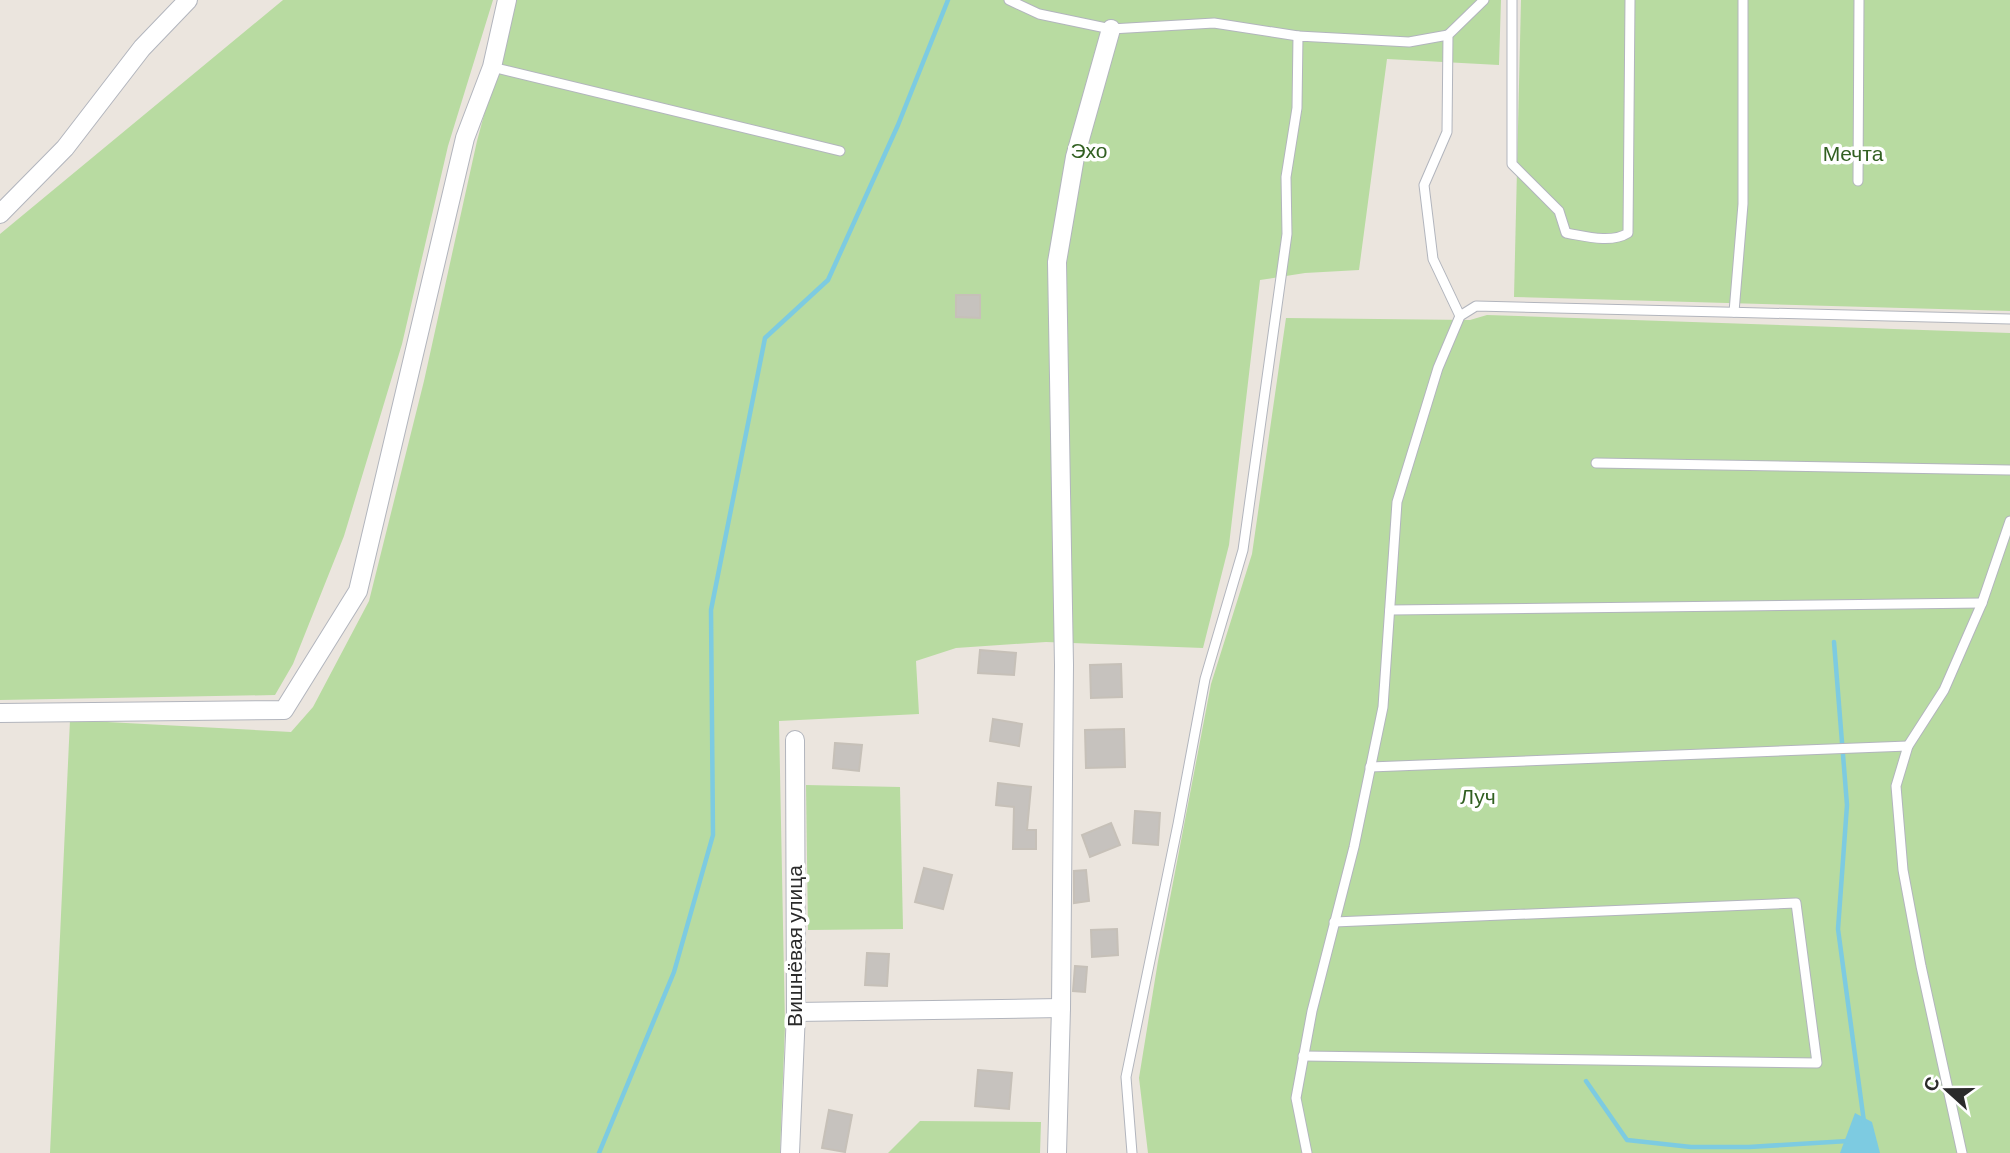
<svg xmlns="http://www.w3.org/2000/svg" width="2010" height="1153" viewBox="0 0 2010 1153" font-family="Barlow,sans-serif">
<rect width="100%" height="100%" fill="#ebe5de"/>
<g fill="#b8dba1">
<path d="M 283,0 L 493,0 L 448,146 L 402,344 L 344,536 L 293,664 L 275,695 L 0,700 L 0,234 Z"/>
<path d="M 515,0 L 1501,0 L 1499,65 L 1387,59 L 1359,270 L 1305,273 L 1260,280 L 1229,545 L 1203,648 L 1046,642 L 956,648 L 916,661 L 919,714 L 779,721 L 785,1026 L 780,1153 L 50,1153 L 70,720 L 291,732 L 313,707 L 369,601 L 424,381 L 477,141 Z"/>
<path d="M 1521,0 L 2010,0 L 2010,311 L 1514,297 Z"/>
<path d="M 1487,315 L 2010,333 L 2010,1153 L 1148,1153 L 1139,1078 L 1158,961 L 1211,684 L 1252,554 L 1286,318 L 1470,320 Z"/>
<path d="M 806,785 L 900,787 L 903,929 L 808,930 Z"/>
<path d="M 920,1121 L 1041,1122 L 1040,1153 L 888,1153 Z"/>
</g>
<path fill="#7dcbe1" d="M 1855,1113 L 1872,1122 L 1880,1153 L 1840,1153 Z"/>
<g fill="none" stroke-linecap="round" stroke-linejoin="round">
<g stroke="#7dcbe1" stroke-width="4.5">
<path d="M 1834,642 L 1847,805 L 1838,929 L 1864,1122"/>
<path d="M 1586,1081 L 1627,1140 L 1691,1147 L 1749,1147 L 1848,1141"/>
<path d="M 599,1153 L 674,972 L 713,835 L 711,610 L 765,338 L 828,280 L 898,125 L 948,0"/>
</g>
</g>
<g fill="#c6c2be" stroke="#c6c0b8" stroke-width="2">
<path d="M 956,295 L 980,295 L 980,318 L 956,317 Z"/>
<path d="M 980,650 L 1016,653 L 1014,675 L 978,673 Z"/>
<path d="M 1121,664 L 1122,697 L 1091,698 L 1090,665 Z"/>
<path d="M 993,719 L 1022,724 L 1019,746 L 990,741 Z"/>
<path d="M 1124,729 L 1125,767 L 1086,768 L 1085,730 Z"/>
<path d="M 835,743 L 862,745 L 859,771 L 833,768 Z"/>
<path d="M 998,783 L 1031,787 L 1027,830 L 1036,830 L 1036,849 L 1013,849 L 1014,807 L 996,805 Z"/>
<path d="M 1135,811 L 1160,813 L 1158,845 L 1133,843 Z"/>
<path d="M 1111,823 L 1120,845 L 1090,857 L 1082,835 Z"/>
<path d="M 924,868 L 952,875 L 943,909 L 915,902 Z"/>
<path d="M 1086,870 L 1089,901 L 1074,903 L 1074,871 Z"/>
<path d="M 1117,929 L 1118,955 L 1092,957 L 1091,930 Z"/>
<path d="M 867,953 L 889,954 L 887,986 L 865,985 Z"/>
<path d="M 1075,966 L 1087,967 L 1085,992 L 1073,991 Z"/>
<path d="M 978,1070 L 1012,1073 L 1009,1109 L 975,1106 Z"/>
<path d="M 829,1110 L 852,1115 L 845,1152 L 822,1148 Z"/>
</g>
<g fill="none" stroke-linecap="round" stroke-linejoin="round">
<defs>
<g id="service">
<path d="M 1009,0 L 1039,14 L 1111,29 L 1214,23 L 1298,36"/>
<path d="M 1512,0 L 1512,164 L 1559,211 L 1566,233 C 1584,236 1611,244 1628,233 L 1630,0"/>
<path d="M 492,67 L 840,151"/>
<path d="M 1858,181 L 1859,0"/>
<path d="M 1734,312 L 1743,204 L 1743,0"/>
<path d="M 1460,316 L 1433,259 L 1424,185 L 1447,132 L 1448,35 L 1484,0"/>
<path d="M 1596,463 L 2010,470"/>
<path d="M 1390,610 L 1982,603"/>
<path d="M 1370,767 L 1908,746"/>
<path d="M 1303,1056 L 1817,1063 L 1796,903 L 1334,922"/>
<path d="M 1132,1153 L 1126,1077 L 1178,824 L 1205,679 L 1243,550 L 1287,234 L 1286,177 L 1297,108 L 1298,36 L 1409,42 L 1448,35"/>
<path d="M 1307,1153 L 1296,1098 L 1312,1011 L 1354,847 L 1383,707 L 1397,502 L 1438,368 L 1460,316 L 1476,306 C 1654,312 1832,313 2010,319"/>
<path d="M 1962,1153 L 1921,966 L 1903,870 L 1896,786 L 1908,746 L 1944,690 L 1982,603 L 2010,521"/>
</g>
<g id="minor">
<path d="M 0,214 L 65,148 L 142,48 L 188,0"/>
<path d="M 0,713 L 284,710 L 358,591 L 465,138 L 492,67 L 507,0"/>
<path d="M 796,1012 L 1061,1008"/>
<path d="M 790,1153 L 796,1012 L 795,740"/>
<path d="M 1057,1153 L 1061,1008 L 1064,665 L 1057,262 L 1075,157 L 1111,29"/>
</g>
</defs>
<use href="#service" stroke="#b2b5bd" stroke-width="11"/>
<use href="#minor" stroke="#b2b5bd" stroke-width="20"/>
<use href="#service" stroke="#fff" stroke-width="9"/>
<use href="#minor" stroke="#fff" stroke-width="18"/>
</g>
<g text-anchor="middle" stroke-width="7" stroke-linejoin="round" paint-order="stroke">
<g font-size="21" fill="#326022" stroke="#fff">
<text x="1089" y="158">Эхо</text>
<text x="1853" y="161">Мечта</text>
<text x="1478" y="804">Луч</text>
</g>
<g font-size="21" fill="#2b2b2b" stroke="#fff">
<text transform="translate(795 946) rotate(-90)" y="7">Вишнёвая улица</text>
</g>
</g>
<g transform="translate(1947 1090) rotate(291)" stroke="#ffffff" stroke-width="5" paint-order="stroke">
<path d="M0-5L12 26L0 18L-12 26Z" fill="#2b2b2b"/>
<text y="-10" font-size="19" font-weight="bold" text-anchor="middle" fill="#2b2b2b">С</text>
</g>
</svg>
